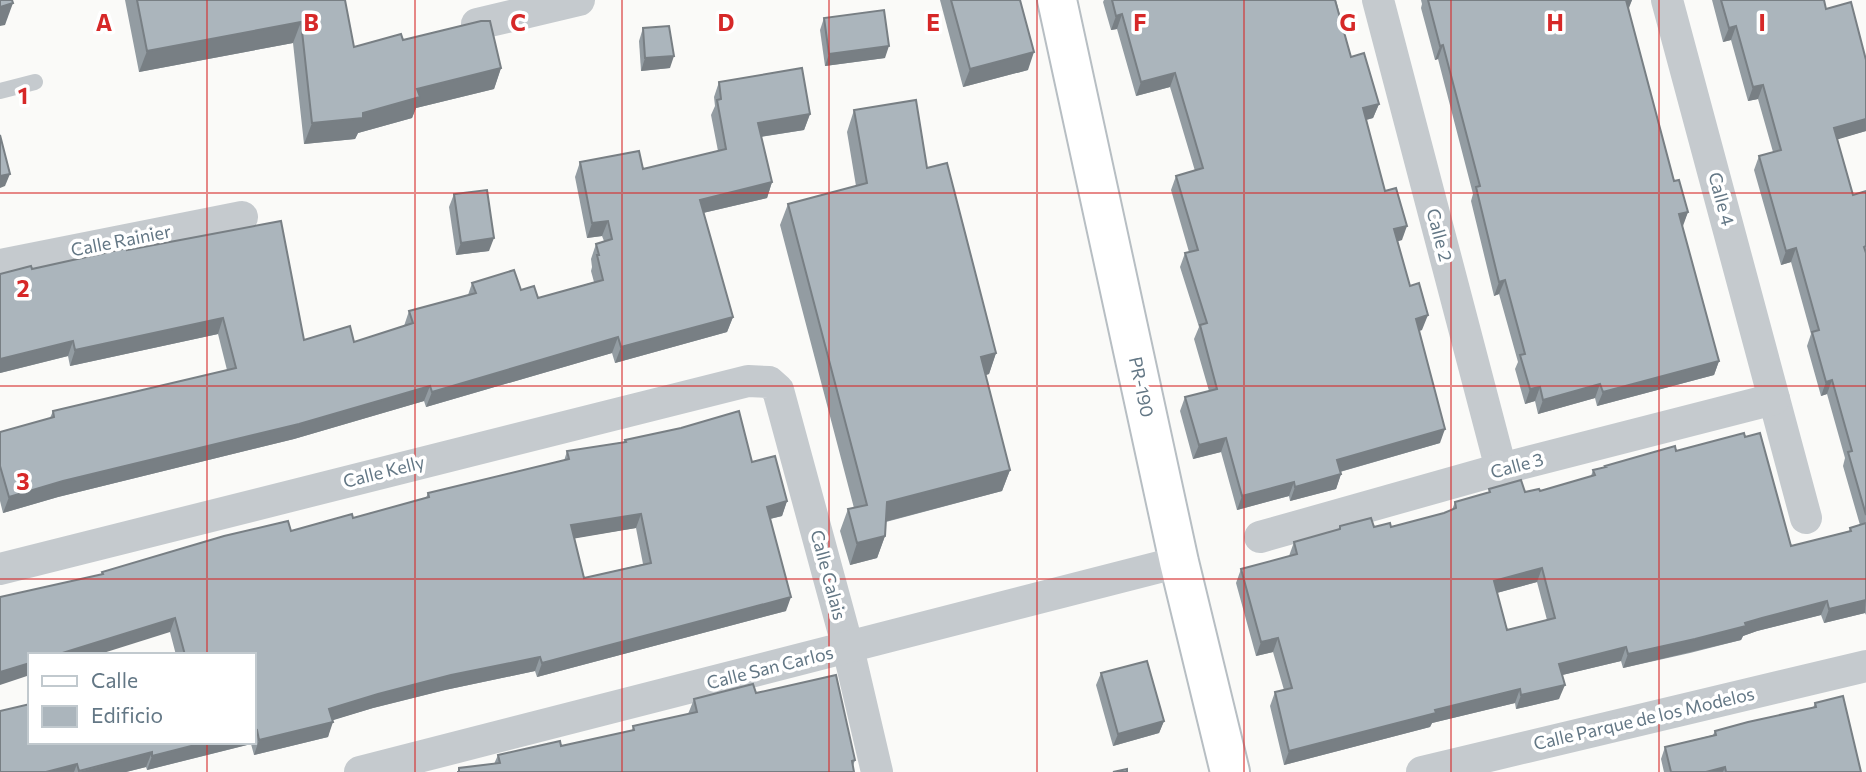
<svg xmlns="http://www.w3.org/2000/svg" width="1866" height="772" viewBox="0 0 1866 772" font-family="Commissioner,sans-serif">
<rect width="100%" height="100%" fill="#fafaf8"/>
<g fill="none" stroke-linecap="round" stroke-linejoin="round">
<defs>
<path id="secondary" d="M 1057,0 L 1179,562 L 1230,772"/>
</defs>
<use href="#secondary" stroke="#b7bec3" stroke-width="42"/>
<path stroke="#c5cace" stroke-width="16" d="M 0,91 L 35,82"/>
<g stroke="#c5cace" stroke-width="32">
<path d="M 1378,0 L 1501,469"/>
<path d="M 1667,0 L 1806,518"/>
<path d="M 477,24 L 579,0"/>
<path d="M 0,265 L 242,217"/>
<path d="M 1260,537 L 1501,469 L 1774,399"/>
<path d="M 0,569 L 748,381 L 769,382 L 778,390 L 848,648 L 877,772"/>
<path d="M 360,772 L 1179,562"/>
<path d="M 1422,772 L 1866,666"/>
</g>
<use href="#secondary" stroke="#fff" stroke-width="38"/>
</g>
<g fill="#939ca2" fill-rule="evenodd">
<path d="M 125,0 L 345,0 L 354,47 L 403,40 L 501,68 L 494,89 L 416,108 L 412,118 L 358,133 L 355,139 L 304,144 L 293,43 L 139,72 Z"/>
<path d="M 940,0 L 1020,0 L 1028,70 L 963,87 Z"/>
<path d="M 1104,0 L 1336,0 L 1351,57 L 1379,104 L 1373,118 L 1366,120 L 1385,191 L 1402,240 L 1397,241 L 1422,330 L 1419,331 L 1440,443 L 1340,472 L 1341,474 L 1336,489 L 1290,501 L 1289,496 L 1237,510 L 1221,452 L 1193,459 L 1180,411 L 1185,397 L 1209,391 L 1194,339 L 1199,327 L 1180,267 L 1185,253 L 1189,252 L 1171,190 L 1176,176 L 1195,171 L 1170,87 L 1136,96 L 1117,29 L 1111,30 L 1103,2 Z"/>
<path d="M 1421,0 L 1632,0 L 1628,8 L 1674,181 L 1688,212 L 1682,226 L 1719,361 L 1714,375 L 1597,406 L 1595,398 L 1538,414 L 1535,401 L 1525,404 L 1515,369 L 1518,362 L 1499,294 L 1494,296 L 1471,201 L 1473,194 L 1438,59 L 1435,60 L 1421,8 L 1422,4 Z"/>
<path d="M 1712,0 L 1824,0 L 1826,9 L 1866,60 L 1866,131 L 1837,139 L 1853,195 L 1866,191 L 1866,615 L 1865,613 L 1824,623 L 1821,615 L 1757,631 L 1743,636 L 1741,640 L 1690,653 L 1623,668 L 1621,661 L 1562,675 L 1559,699 L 1516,709 L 1515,703 L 1432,723 L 1430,727 L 1284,765 L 1270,706 L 1275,692 L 1284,690 L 1273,652 L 1256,656 L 1236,583 L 1241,569 L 1289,556 L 1294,542 L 1338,530 L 1340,526 L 1391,527 L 1444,513 L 1452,510 L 1455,502 L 1488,493 L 1489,489 L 1525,492 L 1540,491 L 1591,476 L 1593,470 L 1604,468 L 1605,466 L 1745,437 L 1791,546 L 1849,531 L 1850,528 L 1860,525 L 1843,466 L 1845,458 L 1827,394 L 1821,396 L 1807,346 L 1811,334 L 1791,262 L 1781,265 L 1754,170 L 1759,156 L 1773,152 L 1758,99 L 1748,101 L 1731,40 L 1723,42 ZM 1537,582 L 1547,620 L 1507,630 L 1497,593 Z"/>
<path d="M 824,18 L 885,58 L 825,66 L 820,30 Z"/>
<path d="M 643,28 L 670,68 L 641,71 L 639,41 Z"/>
<path d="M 719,82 L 810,114 L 804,130 L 761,137 L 772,182 L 767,198 L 703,213 L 733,317 L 727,332 L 615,363 L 612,353 L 426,407 L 424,401 L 294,439 L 58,497 L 3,513 L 0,501 L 0,432 L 50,418 L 53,411 L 227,370 L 218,334 L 70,366 L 68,356 L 0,373 L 0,274 L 32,269 L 127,250 L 304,340 L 354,342 L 404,326 L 409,311 L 468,295 L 472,283 L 521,290 L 538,298 L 594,282 L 591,271 L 592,267 L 591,259 L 596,244 L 604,241 L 602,236 L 587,238 L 575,177 L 580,162 L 643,169 L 718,151 L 711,115 L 715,106 L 714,97 Z"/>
<path d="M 854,110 L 927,168 L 996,353 L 989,374 L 985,375 L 1010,470 L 1002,491 L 886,522 L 885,536 L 877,558 L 850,565 L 840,531 L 848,509 L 854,508 L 780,225 L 788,204 L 856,186 L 847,132 Z"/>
<path d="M 454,194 L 489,251 L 456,255 L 449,207 Z"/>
<path d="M 625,440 L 752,462 L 787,501 L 782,516 L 770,519 L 786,611 L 537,677 L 535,671 L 445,690 L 373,708 L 332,720 L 328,737 L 254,755 L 251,744 L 147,770 L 146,767 L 126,772 L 0,772 L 30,742 L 254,742 L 254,655 L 176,655 L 170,632 L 101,575 L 102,572 L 353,518 L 426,498 L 428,493 L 564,461 L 567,451 L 624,442 ZM 636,528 L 643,564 L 584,578 L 574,538 Z"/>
<path d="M 1101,673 L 1164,721 L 1159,733 L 1113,746 L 1096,685 Z"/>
<path d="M 756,693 L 855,760 L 853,766 L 458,772 L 459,768 L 494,764 L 498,755 L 561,746 L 632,731 L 633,726 L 688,714 L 694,699 Z"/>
<path d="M 1815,703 L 1861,772 L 1664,772 L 1661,759 L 1665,747 L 1713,735 L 1715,731 L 1813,708 Z"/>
</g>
<g fill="#787f84">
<path d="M 1624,0 L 1632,0 L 1629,8 Z"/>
<path d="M 13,3 L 5,25 L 0,26 L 0,7 Z"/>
<path d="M 1122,14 L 1117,29 L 1111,30 L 1116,16 Z"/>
<path d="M 301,22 L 293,43 L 139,72 L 147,51 Z"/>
<path d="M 1736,26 L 1731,40 L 1723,42 L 1729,28 Z"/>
<path d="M 1443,45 L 1438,59 L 1435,60 L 1440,46 Z"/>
<path d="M 889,46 L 885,58 L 825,66 L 829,54 Z"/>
<path d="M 1034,52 L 1028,70 L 963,87 L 970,69 Z"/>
<path d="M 674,56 L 670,68 L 641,71 L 645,58 Z"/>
<path d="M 501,68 L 494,89 L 416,108 L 412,118 L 358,133 L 355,139 L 304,144 L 312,123 L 363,113 L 417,89 Z"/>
<path d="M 1175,73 L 1170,87 L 1136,96 L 1141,82 Z"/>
<path d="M 1763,85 L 1758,99 L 1748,101 L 1753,87 Z"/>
<path d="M 1379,104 L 1373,118 L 1358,122 L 1363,108 Z"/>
<path d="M 810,114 L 804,130 L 752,138 L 758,123 Z"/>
<path d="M 1866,119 L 1866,131 L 1829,142 L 1834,128 Z"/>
<path d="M 10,174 L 5,186 L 0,188 L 0,176 Z"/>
<path d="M 772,182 L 767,198 L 694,215 L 700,200 Z"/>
<path d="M 1688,212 L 1683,226 L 1674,229 L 1679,214 Z"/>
<path d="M 608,221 L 602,236 L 587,238 L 592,223 Z"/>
<path d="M 1407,226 L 1402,240 L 1388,244 L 1394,229 Z"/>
<path d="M 494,238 L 489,251 L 456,255 L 461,243 Z"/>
<path d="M 1796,248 L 1791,262 L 1781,265 L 1786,251 Z"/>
<path d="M 1505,280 L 1499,294 L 1494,296 L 1499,282 Z"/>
<path d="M 1428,315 L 1422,330 L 1410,333 L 1416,319 Z"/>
<path d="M 733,317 L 727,332 L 615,363 L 621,347 Z"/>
<path d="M 223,318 L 218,334 L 70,366 L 75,350 Z"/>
<path d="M 618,337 L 612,353 L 426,407 L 432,392 Z"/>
<path d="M 73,341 L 68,356 L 0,373 L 0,359 Z"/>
<path d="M 996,353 L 989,374 L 973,379 L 981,357 Z"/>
<path d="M 1719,361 L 1714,375 L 1597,406 L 1603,392 Z"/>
<path d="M 1832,380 L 1827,394 L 1821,396 L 1826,382 Z"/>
<path d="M 1600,384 L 1595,398 L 1538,414 L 1543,400 Z"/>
<path d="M 430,386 L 424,401 L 294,439 L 58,497 L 3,513 L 9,497 L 63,481 Z"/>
<path d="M 1540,387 L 1535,401 L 1525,404 L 1530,389 Z"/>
<path d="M 1445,429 L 1440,443 L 1332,474 L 1337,460 Z"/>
<path d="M 1226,438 L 1221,452 L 1193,459 L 1199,445 Z"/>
<path d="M 1010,470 L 1002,491 L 880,523 L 887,502 Z"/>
<path d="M 1341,474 L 1336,489 L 1290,501 L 1295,487 Z"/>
<path d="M 1294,482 L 1289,496 L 1237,510 L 1242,496 Z"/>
<path d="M 787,501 L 782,516 L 761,521 L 767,507 Z"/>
<path d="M 641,514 L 636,528 L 566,540 L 571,525 Z"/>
<path d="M 885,536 L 877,558 L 850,565 L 857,543 Z"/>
<path d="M 1542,568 L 1537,582 L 1489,595 L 1494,581 Z"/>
<path d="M 791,597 L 786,611 L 537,677 L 542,663 Z"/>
<path d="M 1866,600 L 1865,613 L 1824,623 L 1829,609 Z"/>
<path d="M 1827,601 L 1821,615 L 1757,631 L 1743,636 L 1741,640 L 1623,668 L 1628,654 Z"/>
<path d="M 175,618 L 170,632 L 97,655 L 56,655 Z"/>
<path d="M 1278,638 L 1273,652 L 1256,656 L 1261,642 Z"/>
<path d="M 1626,647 L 1621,661 L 1554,677 L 1559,664 Z"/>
<path d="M 540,657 L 535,671 L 445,690 L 373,708 L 324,723 L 329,709 L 378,694 L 451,675 Z"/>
<path d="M 30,663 L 30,675 L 0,685 L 0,672 Z"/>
<path d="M 1565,685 L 1559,699 L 1516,709 L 1521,695 Z"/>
<path d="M 1520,689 L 1515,703 L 1432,723 L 1430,727 L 1284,765 L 1289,751 L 1435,710 Z"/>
<path d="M 1164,721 L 1159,733 L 1113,746 L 1118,734 Z"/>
<path d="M 333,722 L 328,737 L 254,755 L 259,740 Z"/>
<path d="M 207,742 L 252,742 L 251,744 L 147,770 L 152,756 Z"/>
<path d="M 152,752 L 146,767 L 126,772 L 79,772 Z"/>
<path d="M 77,764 L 74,772 L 46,772 Z"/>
<path d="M 1725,767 L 1723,772 L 1706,772 Z"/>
</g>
<g fill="#abb5bc" stroke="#787f84" stroke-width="2" fill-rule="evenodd">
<path d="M 0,0 L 12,0 L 13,3 L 0,7 Z"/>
<path d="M 137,0 L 345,0 L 354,47 L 401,34 L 403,40 L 481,21 L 490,21 L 501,68 L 417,89 L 420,97 L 363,113 L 363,118 L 312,123 L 301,22 L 147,51 Z"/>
<path d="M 951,0 L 1020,0 L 1034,52 L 970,69 Z"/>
<path d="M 1112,0 L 1335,0 L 1351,57 L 1364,53 L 1379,104 L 1363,108 L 1385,191 L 1396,188 L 1407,226 L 1394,229 L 1410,286 L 1419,283 L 1428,315 L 1416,319 L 1445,429 L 1337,460 L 1341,474 L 1295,487 L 1294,482 L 1242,496 L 1226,438 L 1199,445 L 1185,397 L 1217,389 L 1200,325 L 1207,323 L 1185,253 L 1198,250 L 1176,176 L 1203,168 L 1175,73 L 1141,82 L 1122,14 L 1116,16 Z"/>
<path d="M 1428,0 L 1626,0 L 1674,181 L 1679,180 L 1688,212 L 1679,214 L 1719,361 L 1603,392 L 1600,384 L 1543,400 L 1540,387 L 1530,389 L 1520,355 L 1525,354 L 1505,280 L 1499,282 L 1476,187 L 1480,186 L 1443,45 L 1440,46 Z"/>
<path d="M 1721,0 L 1824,0 L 1826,9 L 1851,2 L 1866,60 L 1866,119 L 1834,128 L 1853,195 L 1866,191 L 1866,246 L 1864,247 L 1866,253 L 1866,515 L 1848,452 L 1852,451 L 1832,380 L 1826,382 L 1812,332 L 1819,330 L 1796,248 L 1786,251 L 1759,156 L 1781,150 L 1763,85 L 1753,87 L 1736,26 L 1729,28 Z"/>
<path d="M 884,10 L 889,46 L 829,54 L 824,18 Z"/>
<path d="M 669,26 L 674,56 L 645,58 L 643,28 Z"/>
<path d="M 802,68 L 810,114 L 758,123 L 772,182 L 700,200 L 733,317 L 621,347 L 618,337 L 432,392 L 430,386 L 299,424 L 63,481 L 9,497 L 0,466 L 0,432 L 54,417 L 53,411 L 236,368 L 223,318 L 75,350 L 73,341 L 0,359 L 0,274 L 31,266 L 32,269 L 127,248 L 127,250 L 281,221 L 304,340 L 350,326 L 354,342 L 413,323 L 409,311 L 476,293 L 472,283 L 514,270 L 521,290 L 534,286 L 538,298 L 603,280 L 597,255 L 599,255 L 596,244 L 612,239 L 608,221 L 592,223 L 580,162 L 639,151 L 643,169 L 726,149 L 717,100 L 721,99 L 719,82 Z"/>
<path d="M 916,100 L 927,168 L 947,163 L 996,353 L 981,357 L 1010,470 L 887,502 L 885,536 L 857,543 L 848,509 L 867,505 L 788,204 L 867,183 L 854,110 Z"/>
<path d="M 0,135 L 10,174 L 0,176 Z"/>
<path d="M 487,190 L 494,238 L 461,243 L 454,194 Z"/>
<path d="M 739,411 L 752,462 L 775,456 L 787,501 L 767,507 L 791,597 L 542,663 L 540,657 L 451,675 L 378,694 L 329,709 L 333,722 L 259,740 L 257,730 L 254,731 L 254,655 L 185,655 L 175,618 L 56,655 L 30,655 L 30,663 L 0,672 L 0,597 L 103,574 L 102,572 L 224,536 L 288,521 L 291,531 L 352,514 L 353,518 L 429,497 L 428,493 L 569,459 L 567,451 L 626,442 L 625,440 L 681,428 ZM 641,514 L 651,563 L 584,578 L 571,525 Z"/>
<path d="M 1744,433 L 1745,437 L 1760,433 L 1791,546 L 1851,531 L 1850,528 L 1866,523 L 1866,600 L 1829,609 L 1827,601 L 1762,618 L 1745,623 L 1746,626 L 1695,639 L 1628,654 L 1626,647 L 1559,664 L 1565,685 L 1521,695 L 1520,689 L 1435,710 L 1436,713 L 1289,751 L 1275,692 L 1292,688 L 1278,638 L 1261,642 L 1241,569 L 1297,554 L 1294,542 L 1340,529 L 1340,526 L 1371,518 L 1374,527 L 1390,523 L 1391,527 L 1444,513 L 1456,508 L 1455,502 L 1490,492 L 1489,489 L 1521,480 L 1525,492 L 1539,489 L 1540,491 L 1595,475 L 1593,470 L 1606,467 L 1605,466 L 1675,446 L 1676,451 ZM 1542,568 L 1555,618 L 1507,630 L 1494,581 Z"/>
<path d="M 1147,661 L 1164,721 L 1118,734 L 1101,673 Z"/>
<path d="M 836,675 L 855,760 L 852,761 L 854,772 L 457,772 L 459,772 L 459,768 L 500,763 L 498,755 L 560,741 L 561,746 L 634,730 L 633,726 L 697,712 L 694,699 L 753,684 L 756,693 Z"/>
<path d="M 1843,696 L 1861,772 L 1726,772 L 1725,767 L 1706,772 L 1671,772 L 1665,747 L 1716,735 L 1715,731 L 1748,722 L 1816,707 L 1815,703 Z"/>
<path d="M 30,704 L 30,742 L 207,742 L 152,756 L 152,752 L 79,771 L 77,764 L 46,772 L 0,772 L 0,711 Z"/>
<path d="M 1127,769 L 1127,772 L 1113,772 Z"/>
</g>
<path fill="none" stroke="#d62828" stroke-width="2" stroke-opacity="0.55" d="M 207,0 L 207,655M 415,0 L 415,772M 622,0 L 622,772M 829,0 L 829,772M 1037,0 L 1037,772M 1244,0 L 1244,772M 1451,0 L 1451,772M 1659,0 L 1659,772M 0,193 L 1866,193M 0,386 L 1866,386M 0,579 L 1866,579M 207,742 L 207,772"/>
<g text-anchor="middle" stroke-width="7" stroke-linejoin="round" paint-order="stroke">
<g font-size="18" fill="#637785" stroke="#fff">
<text transform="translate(1721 199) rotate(75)" y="6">Calle 4</text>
<text transform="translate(1439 235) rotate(75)" y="6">Calle 2</text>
<text transform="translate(121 241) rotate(-11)" y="6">Calle Rainier</text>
<text transform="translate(1141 387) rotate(78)" y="6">PR-190</text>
<text transform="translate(1517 466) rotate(-15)" y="6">Calle 3</text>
<text transform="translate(384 472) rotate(-14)" y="6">Calle Kelly</text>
<text transform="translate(828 575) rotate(75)" y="6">Calle Calais</text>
<text transform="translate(770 668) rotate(-14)" y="6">Calle San Carlos</text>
<text transform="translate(1644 719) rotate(-13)" y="6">Calle Parque de los Modelos</text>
</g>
</g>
<g font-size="23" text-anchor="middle" font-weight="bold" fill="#d62828" stroke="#fff" stroke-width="7" stroke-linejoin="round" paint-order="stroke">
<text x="104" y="31">A</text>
<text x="311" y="31">B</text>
<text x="518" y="31">C</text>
<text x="726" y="31">D</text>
<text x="933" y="31">E</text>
<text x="1140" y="31">F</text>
<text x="1348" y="31">G</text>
<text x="1555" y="31">H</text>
<text x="1762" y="31">I</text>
<text x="23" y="104">1</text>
<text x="23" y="297">2</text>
<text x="23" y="490">3</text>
</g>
<rect x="28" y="653" width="228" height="91" fill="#ffffff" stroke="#c1c9ce" stroke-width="2"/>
<rect x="42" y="676" width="35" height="10" fill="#ffffff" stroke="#c1c9ce" stroke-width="2"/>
<text x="91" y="688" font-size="21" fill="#637785">Calle</text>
<rect x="42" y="706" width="35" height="21" fill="#abb5bc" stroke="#c1c9ce" stroke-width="2"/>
<text x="91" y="723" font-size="21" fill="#637785">Edificio</text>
</svg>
